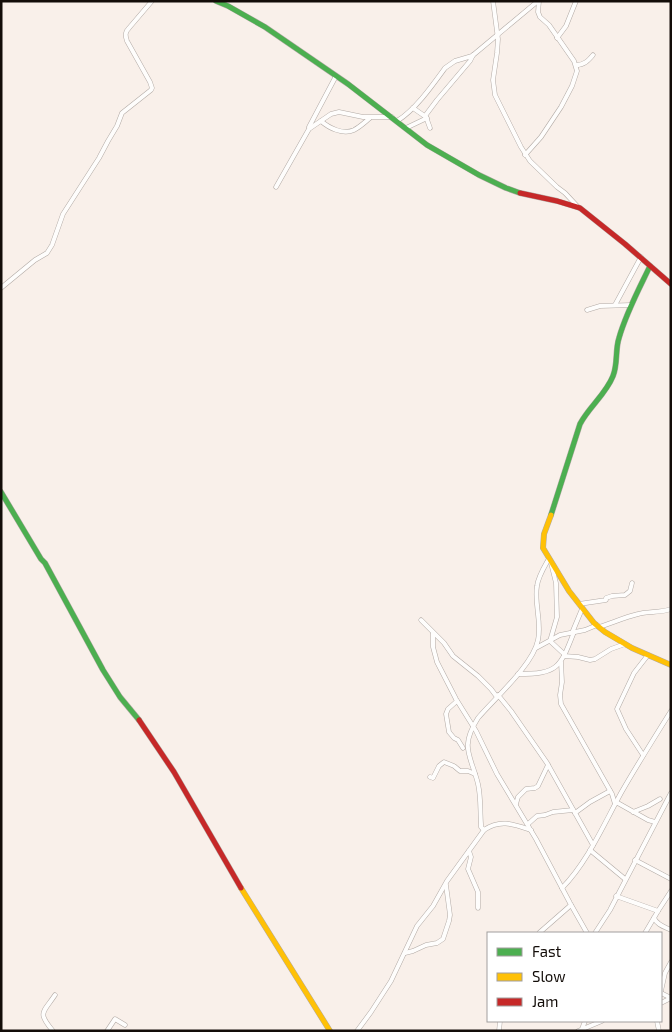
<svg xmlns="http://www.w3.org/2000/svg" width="672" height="1032" viewBox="0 0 672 1032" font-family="'Exo 2',sans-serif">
<rect width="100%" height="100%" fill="#f9f0ea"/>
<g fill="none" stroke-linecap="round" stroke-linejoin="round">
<defs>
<g id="street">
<path d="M 493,1 L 498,39 L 497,53 L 493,80 L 495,95 L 521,147 L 530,161 L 557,187 L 565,193 L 579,208"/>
<path d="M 557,38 L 566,26 L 576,1"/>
<path d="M 576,65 C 584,65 588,61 593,55"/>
<path d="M 413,108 L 426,117 L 430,128"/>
<path d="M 425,116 L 437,100 L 470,61 L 473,55"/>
<path d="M 321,121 C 329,128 343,135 354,130 C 360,127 365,122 370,118"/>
<path d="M 397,121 C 415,110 432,86 445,68 L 455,61 L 472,56 L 538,1"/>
<path d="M 309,127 L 336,76"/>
<path d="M 406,128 L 427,118"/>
<path d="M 525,155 L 541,137 L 561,107 L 572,86 L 577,71 L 574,61 L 549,25 L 540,17 L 538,12 L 539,1"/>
<path d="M 276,187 L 309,129 L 331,114 L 339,112 L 363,117 L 392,117"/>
<path d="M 1,288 L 35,260 L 47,253 L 52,245 L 63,214 L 99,158 L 108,141 L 117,126 L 122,113 L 151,90 L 152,88 L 150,82 L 127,41 C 125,35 125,32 129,28 L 152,1"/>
<path d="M 615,305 L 641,257"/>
<path d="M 587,310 L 600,306 L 631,305"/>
<path d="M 551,563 L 556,583 L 557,617 L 550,641 L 564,654"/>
<path d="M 579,604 L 606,600 L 606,598 L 612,596 L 625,595 L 630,591 L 632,583"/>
<path d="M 421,620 L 444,643 L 453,656 L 478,676 L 491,689 L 497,697"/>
<path d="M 599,627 C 612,623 625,617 638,614 C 649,611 660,613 671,609"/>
<path d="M 433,633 L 433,647 L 437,662 L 456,699 L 476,731 L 497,774 L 536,839 L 570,903 L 587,933"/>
<path d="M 572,633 L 582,609"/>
<path d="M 536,648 L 560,635 L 585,630 L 597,625"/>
<path d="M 564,656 L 578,657 L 590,660 L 595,659 L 611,649 L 625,644"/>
<path d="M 561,662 L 562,682 L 560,695 L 561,704 L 612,794 L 615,804"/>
<path d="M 518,674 C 558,674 560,668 574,632"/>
<path d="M 498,695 L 511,711 L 547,763 L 593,845"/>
<path d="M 457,701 L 448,709 L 446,714 L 449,732 L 454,738 L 458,740 L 463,748"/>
<path d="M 643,755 L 626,729 L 617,709 L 634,673 L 648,655"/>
<path d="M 430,777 L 433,778 L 439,766 L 444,762 L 454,766 L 460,771 L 468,771 L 475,774"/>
<path d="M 616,802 L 648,820 L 655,822"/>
<path d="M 516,804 L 518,797 L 526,789 L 535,788 L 538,786 L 548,765"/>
<path d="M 633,812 L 648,806 L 660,799"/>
<path d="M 575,813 L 590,802 L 610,791"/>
<path d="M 528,824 L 537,816 L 545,815 L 553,812 L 573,810"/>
<path d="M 484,830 L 481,827 L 481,824 C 480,810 481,797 478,784 C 471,755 459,748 478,718 C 495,698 533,665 538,640 C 542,622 534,604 537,586 C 538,578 543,569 547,562 L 549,559"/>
<path d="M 590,850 L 625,879"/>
<path d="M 469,851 L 471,857 L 468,869 L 478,892 L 478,908"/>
<path d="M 635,860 L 671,879"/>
<path d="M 562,888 C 587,863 604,824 621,793 C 637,765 654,738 671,711"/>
<path d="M 616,896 L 658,911"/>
<path d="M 654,918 C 657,925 665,927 671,930"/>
<path d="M 539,933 L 571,905"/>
<path d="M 595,933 L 610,910 L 671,793"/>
<path d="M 645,933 L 658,911 L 671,891"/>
<path d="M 405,953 L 413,951 L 426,945 L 437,943 L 443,939 L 449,921 L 450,915 L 446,885"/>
<path d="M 661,991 L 665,973 L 671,962"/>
<path d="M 661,993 L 671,998"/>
<path d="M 661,1003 L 671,998"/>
<path d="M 657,1021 L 659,1031"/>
<path d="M 582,1029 L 585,1021"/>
<path d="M 53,1031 C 37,1012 43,1013 55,995"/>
<path d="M 107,1031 L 115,1019 L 125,1025"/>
<path d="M 357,1031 L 371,1012 L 391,981 L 417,926 L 433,906 L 447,881 L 484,830 C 500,819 513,824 531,830"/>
<path d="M 499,1031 L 500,1021"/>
<path d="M 578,1031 L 602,1021"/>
</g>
<g id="fast">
<path d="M 216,1 L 228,6 L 265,27 L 348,84 L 427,145 L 479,175 L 506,188 L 520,193"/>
<path d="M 1,492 L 41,559 L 45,563 L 103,670 L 120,697 L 139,720"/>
<path d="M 551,515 L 580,424 C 589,407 606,394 613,376 C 618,364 615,350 619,338 C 626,313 639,289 650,266"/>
</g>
<g id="slow">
<path d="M 551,515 L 544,534 L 543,548 L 569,591 L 594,623 L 605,632 L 632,648 L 671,665"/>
<path d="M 241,888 L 330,1031"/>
</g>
<g id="jam">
<path d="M 520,193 L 557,201 L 580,208 L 625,244 L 671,284"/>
<path d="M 139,720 L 174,772 L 241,888"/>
</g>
</defs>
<use href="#street" stroke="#b2aaa5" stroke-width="5"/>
<use href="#fast" stroke="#b2aaa5" stroke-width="6"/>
<use href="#slow" stroke="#b2aaa5" stroke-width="6"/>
<use href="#jam" stroke="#b2aaa5" stroke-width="6"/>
<use href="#street" stroke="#fefdfc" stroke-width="4"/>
<use href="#fast" stroke="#4caf50" stroke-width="5"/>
<use href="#slow" stroke="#ffc107" stroke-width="5"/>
<use href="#jam" stroke="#c62828" stroke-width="5"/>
</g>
<rect width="672" height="1032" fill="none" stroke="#130d09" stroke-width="5"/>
<rect x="487" y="932" width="175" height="90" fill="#ffffff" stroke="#a19e9d"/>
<rect x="497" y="948" width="25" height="8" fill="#4caf50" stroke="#a19e9d"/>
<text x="532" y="957" font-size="15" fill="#130d09">Fast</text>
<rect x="497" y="973" width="25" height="8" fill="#ffc107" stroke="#a19e9d"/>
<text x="532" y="982" font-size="15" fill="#130d09">Slow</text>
<rect x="497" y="998" width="25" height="8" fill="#c62828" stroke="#a19e9d"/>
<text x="532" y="1007" font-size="15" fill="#130d09">Jam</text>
</svg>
